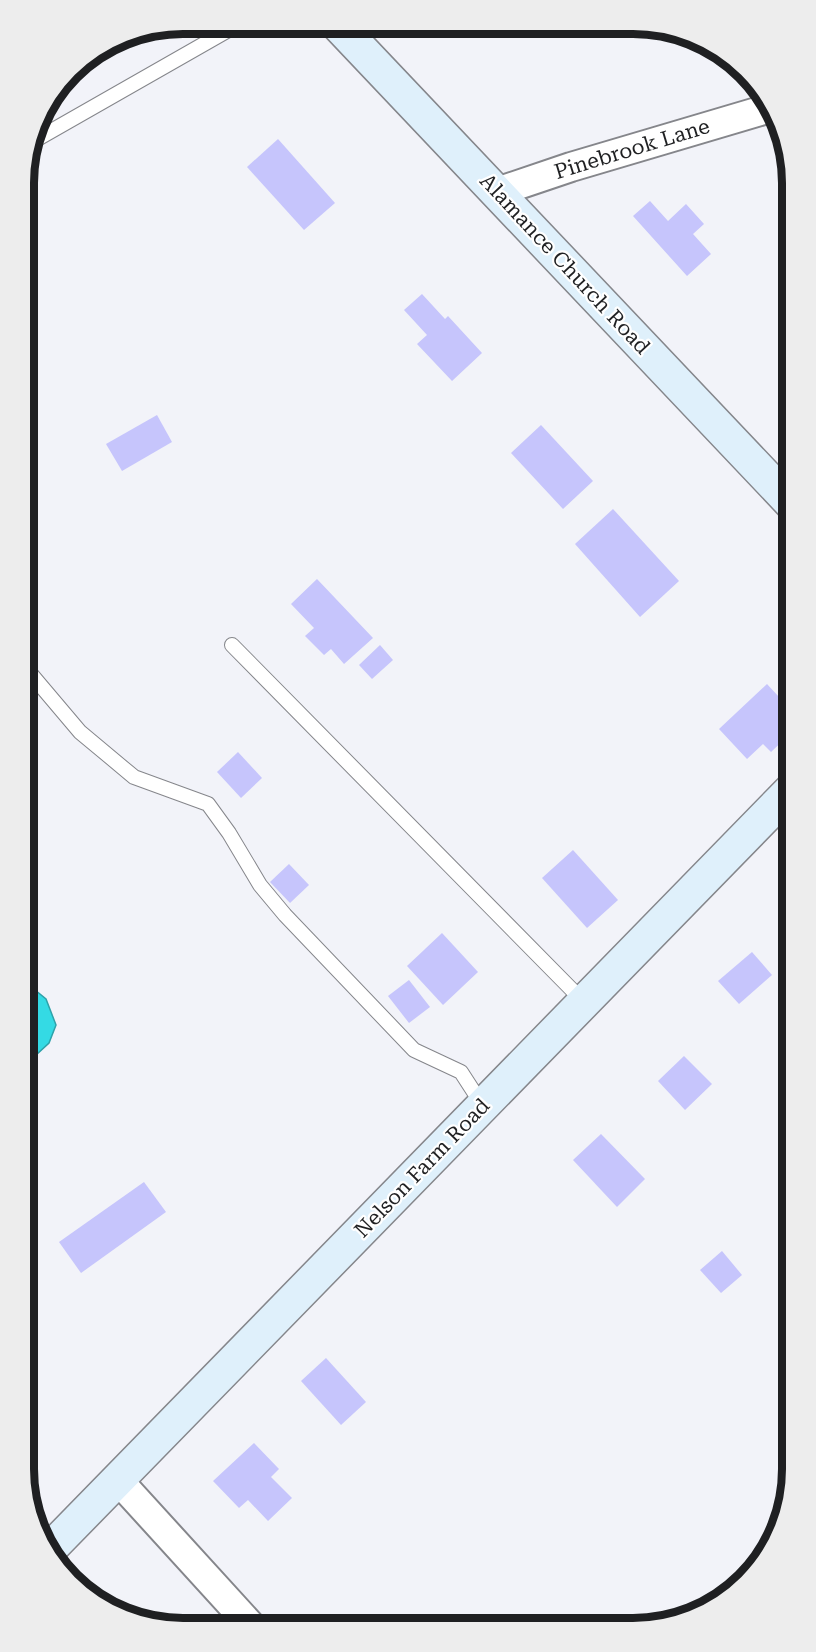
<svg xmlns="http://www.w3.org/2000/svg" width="816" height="1652" viewBox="0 0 816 1652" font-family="'Roboto Serif',serif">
<rect width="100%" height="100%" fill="#f2f3f9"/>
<path fill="#34dae4" stroke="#2ea2aa" stroke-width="1.5" d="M 24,981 L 46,999 L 56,1025 L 49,1043 L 24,1066 Z"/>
<g fill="#c6c5fc">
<path d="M 278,139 L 335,203 L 304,230 L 247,167 Z"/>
<path d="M 650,201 L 668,221 L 686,204 L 704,224 L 693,234 L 711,254 L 687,276 L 633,216 Z"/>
<path d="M 422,294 L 445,319 L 448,316 L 482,353 L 452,381 L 417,344 L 427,335 L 404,310 Z"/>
<path d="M 157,415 L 172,442 L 122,471 L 106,444 Z"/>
<path d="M 541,425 L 593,481 L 563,509 L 511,453 Z"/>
<path d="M 613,509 L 679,581 L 640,617 L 575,544 Z"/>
<path d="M 317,579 L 373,638 L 344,664 L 331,649 L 324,655 L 305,636 L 314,628 L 291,604 Z"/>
<path d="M 380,645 L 393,660 L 372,679 L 359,665 Z"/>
<path d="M 767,684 L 792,711 L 792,732 L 771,752 L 763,744 L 747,759 L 719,729 Z"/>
<path d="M 238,752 L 262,778 L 241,798 L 217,772 Z"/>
<path d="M 573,850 L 618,900 L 587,928 L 542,878 Z"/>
<path d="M 289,864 L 309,885 L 290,903 L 270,882 Z"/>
<path d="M 442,933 L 478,972 L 443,1005 L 407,966 Z"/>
<path d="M 752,952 L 772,975 L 739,1004 L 718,981 Z"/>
<path d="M 409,980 L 430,1007 L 409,1023 L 388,996 Z"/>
<path d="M 684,1056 L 712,1084 L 685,1110 L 658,1081 Z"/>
<path d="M 601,1134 L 645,1179 L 617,1207 L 573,1160 Z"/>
<path d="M 144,1182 L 166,1212 L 81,1273 L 59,1242 Z"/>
<path d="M 722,1251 L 742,1275 L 721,1293 L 700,1270 Z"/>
<path d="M 326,1358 L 366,1402 L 341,1425 L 301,1381 Z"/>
<path d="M 254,1443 L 279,1469 L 271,1477 L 292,1498 L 268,1521 L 248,1500 L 239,1508 L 213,1481 Z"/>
</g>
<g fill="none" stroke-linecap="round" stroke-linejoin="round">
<defs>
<g id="lane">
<path d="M 32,142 L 239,24"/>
<path d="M 232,645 L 584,1002"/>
<path d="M 25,667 L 80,732 L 134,777 L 208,804 L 229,833 L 260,885 L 285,915 L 414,1050 L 461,1072 L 483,1106"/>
</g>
<g id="street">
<path d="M 497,192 L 571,167 L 767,109"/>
<path d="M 118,1480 L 252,1627"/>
</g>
<g id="secondary">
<path d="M 338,25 L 792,504"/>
<path d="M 51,1548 L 792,789"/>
</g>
</defs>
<use href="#lane" stroke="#85868b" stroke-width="16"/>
<use href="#street" stroke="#85868b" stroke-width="32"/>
<use href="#secondary" stroke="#85868b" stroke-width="36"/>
<use href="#lane" stroke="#fff" stroke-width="14"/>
<use href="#street" stroke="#fff" stroke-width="28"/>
<use href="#secondary" stroke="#dff0fb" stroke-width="33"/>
</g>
<g text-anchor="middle" stroke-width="4.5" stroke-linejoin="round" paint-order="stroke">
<g font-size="21" fill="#1f2022" stroke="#fff">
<text transform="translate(632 149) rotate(-17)" y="7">Pinebrook Lane</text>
<text transform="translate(565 264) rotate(47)" y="7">Alamance Church Road</text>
<text transform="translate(422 1168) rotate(-46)" y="7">Nelson Farm Road</text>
</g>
</g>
<path d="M0 0H816V1652H0ZM183 34H633A149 149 0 0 1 782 183V1469A149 149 0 0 1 633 1618H183A149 149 0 0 1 34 1469V183A149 149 0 0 1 183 34Z" fill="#ededed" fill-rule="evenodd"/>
<path fill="none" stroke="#1f2022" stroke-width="8" d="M183 34H633A149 149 0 0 1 782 183V1469A149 149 0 0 1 633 1618H183A149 149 0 0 1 34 1469V183A149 149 0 0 1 183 34Z"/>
</svg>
